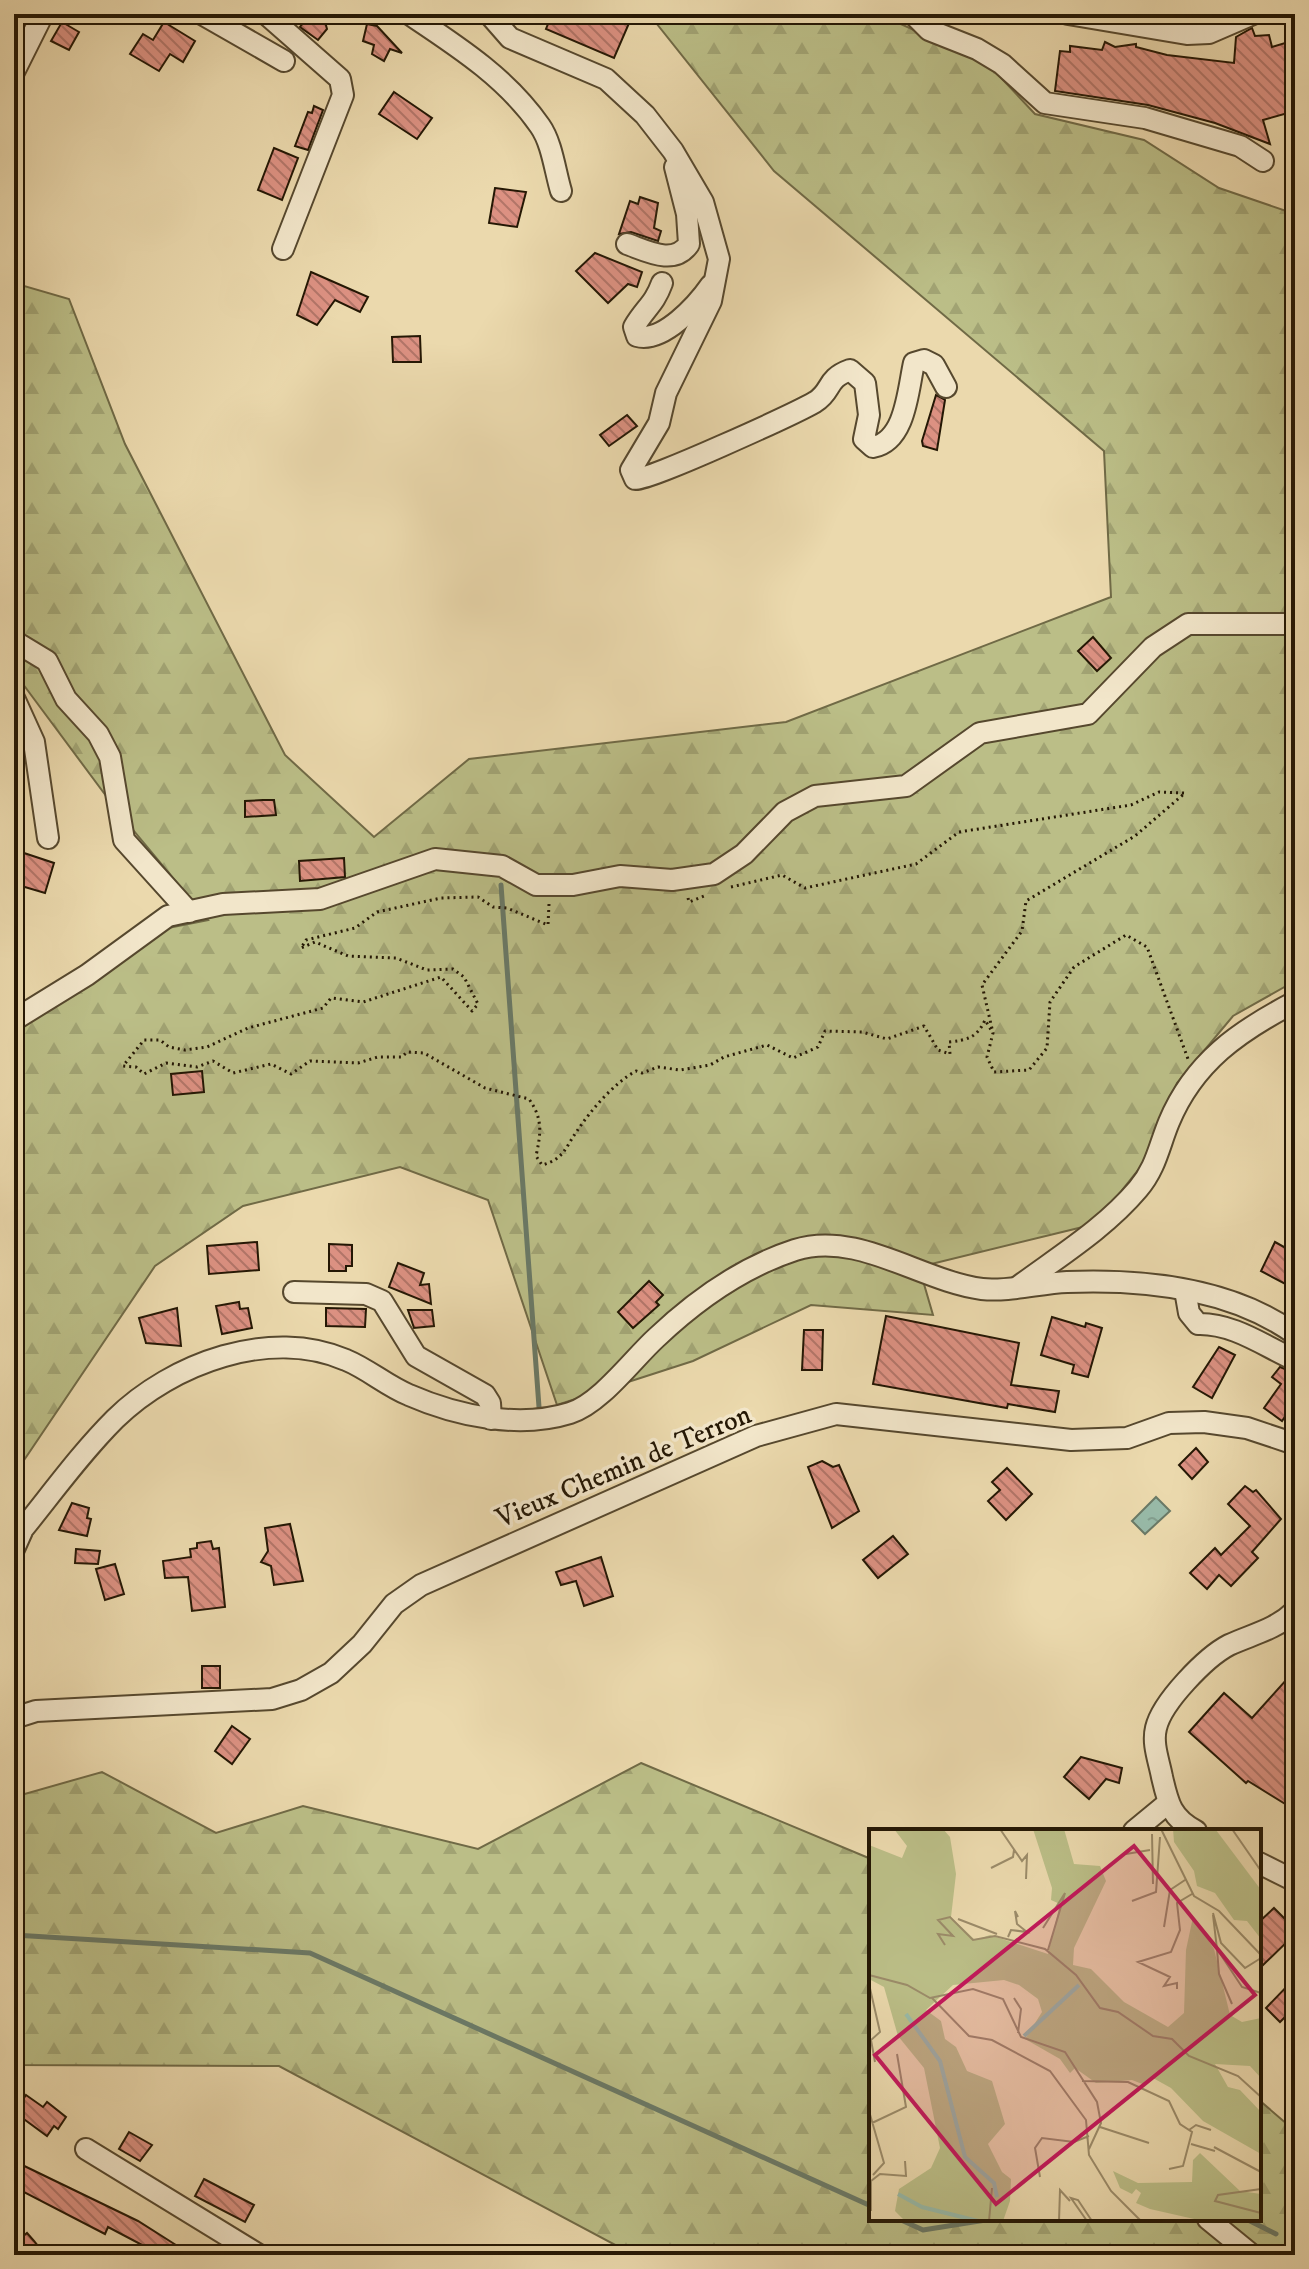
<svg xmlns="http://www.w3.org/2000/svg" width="1309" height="2269" viewBox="0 0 1309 2269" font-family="'IM FELL DW Pica',serif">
<defs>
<pattern id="forest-firs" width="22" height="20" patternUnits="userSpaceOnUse" patternTransform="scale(2)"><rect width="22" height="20" fill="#bbbe87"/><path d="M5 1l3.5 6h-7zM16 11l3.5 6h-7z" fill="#a1a373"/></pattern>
<pattern id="water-ripples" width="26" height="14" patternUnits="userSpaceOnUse" patternTransform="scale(2)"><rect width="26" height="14" fill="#98baa8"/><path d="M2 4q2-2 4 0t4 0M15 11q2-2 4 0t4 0" fill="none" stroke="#839f8f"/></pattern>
<pattern id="building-back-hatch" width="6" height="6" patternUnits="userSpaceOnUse" patternTransform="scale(2)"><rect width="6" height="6" fill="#dc9182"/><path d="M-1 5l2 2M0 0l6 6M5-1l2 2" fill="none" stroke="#b27568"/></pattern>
</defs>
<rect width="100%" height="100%" fill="#ebd9ad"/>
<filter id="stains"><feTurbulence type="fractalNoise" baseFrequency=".0025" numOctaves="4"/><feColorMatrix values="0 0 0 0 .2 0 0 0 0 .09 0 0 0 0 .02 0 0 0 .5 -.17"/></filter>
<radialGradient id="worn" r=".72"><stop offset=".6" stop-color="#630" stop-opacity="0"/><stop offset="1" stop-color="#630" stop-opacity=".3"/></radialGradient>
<g fill="url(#forest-firs)" stroke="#706a46" stroke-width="2">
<path d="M 649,14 L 841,14 L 890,19 L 988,64 L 1035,114 L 1144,140 L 1219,188 L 1295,214 L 1295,981 L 1233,1016 L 1177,1083 L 1146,1160 L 1095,1224 L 919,1267 L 933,1315 L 811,1305 L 693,1361 L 557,1405 L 488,1200 L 400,1167 L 243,1206 L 155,1266 L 14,1475 L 14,1028 L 168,928 L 208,920 L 118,812 L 14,672 L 14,283 L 69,299 L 125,444 L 285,755 L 374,837 L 469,759 L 786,722 L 1111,597 L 1104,451 L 774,171 Z"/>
<path d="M 641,1763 L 871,1859 L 871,2219 L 1259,2219 L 1259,2100 L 1295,2131 L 1295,2255 L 634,2255 L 279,2066 L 14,2065 L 14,1797 L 102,1772 L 216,1833 L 303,1806 L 478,1849 Z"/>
</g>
<path fill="url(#water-ripples)" stroke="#6a7966" stroke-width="2" d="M 1156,1497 L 1170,1511 L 1145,1534 L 1132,1521 Z"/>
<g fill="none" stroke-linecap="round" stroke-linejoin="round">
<g stroke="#6a7966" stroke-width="5">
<path d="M 501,885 L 539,1407"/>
<path d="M 14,1935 L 310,1953 L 871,2206"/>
<path d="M 899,2219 L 923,2230 L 992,2219"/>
<path d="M 1246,2219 L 1276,2234"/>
</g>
</g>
<g fill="url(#building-back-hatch)" stroke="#241704" stroke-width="2">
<path d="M 310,14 L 323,14 L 327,29 L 318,40 L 300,27 Z"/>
<path d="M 552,14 L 633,14 L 614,58 L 546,29 Z"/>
<path d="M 62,22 L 79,32 L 69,50 L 51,41 Z"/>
<path d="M 164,22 L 195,41 L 183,62 L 170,54 L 159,71 L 130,54 L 143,34 L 153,40 Z"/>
<path d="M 367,24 L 377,26 L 402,53 L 390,49 L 384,61 L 372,54 L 374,45 L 363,41 Z"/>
<path d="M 1252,28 L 1255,36 L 1269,35 L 1272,47 L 1295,40 L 1295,111 L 1263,120 L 1270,144 L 1215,123 L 1148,105 L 1055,91 L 1060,51 L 1070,52 L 1070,46 L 1102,50 L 1105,42 L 1115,47 L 1136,44 L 1136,47 L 1167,55 L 1234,63 L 1236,37 Z"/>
<path d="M 394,92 L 432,118 L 417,139 L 379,114 Z"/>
<path d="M 314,106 L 323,110 L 308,150 L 295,146 L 308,112 L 312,113 Z"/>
<path d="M 274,148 L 298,158 L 282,200 L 258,190 Z"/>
<path d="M 495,188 L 526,192 L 517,227 L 489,223 Z"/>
<path d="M 640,197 L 658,203 L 654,228 L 661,231 L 658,241 L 631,232 L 619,234 L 630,201 L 638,204 Z"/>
<path d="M 595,253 L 642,272 L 637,287 L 628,284 L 608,303 L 576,271 Z"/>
<path d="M 311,272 L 368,297 L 360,312 L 335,300 L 317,325 L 297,315 Z"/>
<path d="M 420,336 L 421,362 L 393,362 L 392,337 Z"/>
<path d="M 936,395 L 945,400 L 937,450 L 923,446 L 922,441 Z"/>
<path d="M 627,415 L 637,426 L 609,446 L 600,435 Z"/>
<path d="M 1093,637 L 1111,658 L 1097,671 L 1078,651 Z"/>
<path d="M 263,800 L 274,800 L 276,815 L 245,817 L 245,801 Z"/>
<path d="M 21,852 L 54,863 L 45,893 L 18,885 Z"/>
<path d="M 344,858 L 345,877 L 300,881 L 299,861 Z"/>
<path d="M 202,1071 L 204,1092 L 173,1095 L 171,1074 Z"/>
<path d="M 257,1242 L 259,1270 L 209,1274 L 207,1246 Z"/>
<path d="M 1275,1242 L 1295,1253 L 1295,1289 L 1261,1271 Z"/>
<path d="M 329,1244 L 352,1245 L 352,1266 L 346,1266 L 346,1271 L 329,1271 Z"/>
<path d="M 398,1263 L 424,1273 L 420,1285 L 429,1284 L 431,1304 L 389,1287 Z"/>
<path d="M 649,1281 L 663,1295 L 656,1302 L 659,1305 L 633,1328 L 618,1312 Z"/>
<path d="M 239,1302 L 240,1309 L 248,1308 L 252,1328 L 222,1334 L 216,1306 Z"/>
<path d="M 177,1308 L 181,1346 L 146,1343 L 139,1318 Z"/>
<path d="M 326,1308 L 366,1309 L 365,1327 L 326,1326 Z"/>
<path d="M 408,1310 L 432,1310 L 434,1326 L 414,1328 Z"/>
<path d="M 886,1316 L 1019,1343 L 1011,1385 L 1059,1391 L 1055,1412 L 1008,1404 L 1007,1408 L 873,1384 Z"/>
<path d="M 1052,1317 L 1085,1327 L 1086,1323 L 1102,1328 L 1088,1377 L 1072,1373 L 1074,1365 L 1041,1355 Z"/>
<path d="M 804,1330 L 823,1330 L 822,1370 L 802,1370 Z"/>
<path d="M 1219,1347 L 1235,1355 L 1212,1398 L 1193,1387 Z"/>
<path d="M 1280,1367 L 1295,1373 L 1295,1402 L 1282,1421 L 1264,1408 L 1281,1384 L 1272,1377 Z"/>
<path d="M 1196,1448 L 1208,1462 L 1192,1479 L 1179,1465 Z"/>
<path d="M 822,1461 L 833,1467 L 839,1465 L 859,1511 L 832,1528 L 808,1467 Z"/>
<path d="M 1007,1468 L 1032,1494 L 1006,1520 L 988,1501 L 1000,1490 L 992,1482 Z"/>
<path d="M 1245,1486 L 1253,1492 L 1256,1490 L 1281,1519 L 1252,1552 L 1258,1558 L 1231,1586 L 1219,1575 L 1207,1589 L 1190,1573 L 1215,1548 L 1221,1555 L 1250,1526 L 1228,1504 Z"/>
<path d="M 72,1503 L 89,1508 L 87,1518 L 91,1519 L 87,1536 L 59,1530 Z"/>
<path d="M 290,1524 L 303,1581 L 274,1585 L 271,1566 L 261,1562 L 268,1551 L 265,1528 Z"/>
<path d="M 893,1536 L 908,1554 L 878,1578 L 863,1560 Z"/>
<path d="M 211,1541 L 213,1549 L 219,1548 L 225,1607 L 192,1611 L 188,1577 L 165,1578 L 163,1561 L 191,1557 L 190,1549 L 197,1548 L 197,1543 Z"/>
<path d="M 76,1549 L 100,1551 L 98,1564 L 75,1563 Z"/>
<path d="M 601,1557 L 613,1596 L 584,1606 L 576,1581 L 561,1585 L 556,1572 Z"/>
<path d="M 115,1564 L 124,1594 L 105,1600 L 96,1569 Z"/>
<rect x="202" y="1666" width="18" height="22"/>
<path d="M 1295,1670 L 1295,1810 L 1248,1781 L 1246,1783 L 1189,1732 L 1224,1693 L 1252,1718 Z"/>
<path d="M 232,1726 L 250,1739 L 232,1764 L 215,1751 Z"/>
<path d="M 1081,1757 L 1122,1768 L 1119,1783 L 1106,1779 L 1089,1799 L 1064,1777 Z"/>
<path d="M 1274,1908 L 1292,1926 L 1286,1932 L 1291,1938 L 1259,1969 L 1259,1922 Z"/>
<path d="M 1295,1978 L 1295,2007 L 1280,2022 L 1266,2008 Z"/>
<path d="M 26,2095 L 43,2107 L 47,2102 L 66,2117 L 58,2129 L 54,2126 L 47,2136 L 21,2117 L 23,2113 L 17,2108 Z"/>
<path d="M 129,2132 L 152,2145 L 140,2161 L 119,2149 Z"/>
<path d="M 14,2161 L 138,2221 L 176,2245 L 171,2255 L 161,2255 L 108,2227 L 105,2234 L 14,2187 Z"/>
<path d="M 204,2179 L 254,2205 L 245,2222 L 195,2196 Z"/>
<path d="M 27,2233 L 34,2241 L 45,2255 L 24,2255 L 15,2243 Z"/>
</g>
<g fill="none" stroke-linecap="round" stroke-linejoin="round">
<defs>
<g id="minor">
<path d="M 202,14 L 284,61"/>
<path d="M 266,14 L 340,79 L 343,95 L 283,249"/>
<path d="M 409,14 C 457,46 507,78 540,126 C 552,143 555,171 561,191"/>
<path d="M 489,14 L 510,38 L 606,79 L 645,115 L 673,151 L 703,202 L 719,259 L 711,301 L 666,393 L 659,423 L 631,470 L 635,479 C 646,482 796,413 815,402 C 833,391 825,379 850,370 L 865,383 L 869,415 L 864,439 L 873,447 C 906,441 908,389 914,363 L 924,360 L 934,365 L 946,387"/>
<path d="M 913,14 L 929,30 L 977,49 L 1002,64 L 1045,103 L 1145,118 L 1240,146 L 1263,161"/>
<path d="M 1068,14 L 1187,34 L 1209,33 L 1253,14"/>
<path d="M 14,72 L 43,14"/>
<path d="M 627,244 C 647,251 674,266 689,244 L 687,214 L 675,167"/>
<path d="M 662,283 C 654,305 645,308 634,327 L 637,336 C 663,343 697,305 711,285"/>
<path d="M 14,641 L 47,661 L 66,699 L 98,734 L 110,757 L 124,840 L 189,912"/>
<path d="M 14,698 L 34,742 L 48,838"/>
<path d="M 14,1020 L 87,975 L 168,916 L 223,904 L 320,899 L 435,859 L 502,866 L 536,885 L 573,885 L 620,876 L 672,880 L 714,874 L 744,854 L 785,812 L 815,796 L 906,786 L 980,733 L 1088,714 L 1153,647 L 1188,624 L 1295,624"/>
<path d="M 1019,1286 C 1061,1255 1105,1228 1138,1189 C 1156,1168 1159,1146 1169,1122 C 1194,1062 1239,1031 1295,1002"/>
<path d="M 1185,1290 L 1189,1313 L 1198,1324 C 1233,1323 1264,1346 1295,1360"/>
<path d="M 294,1292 L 366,1294 L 382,1301 L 416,1356 L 485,1395 L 490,1403 L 491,1419"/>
<path d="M 14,1549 L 23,1529 C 53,1492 81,1453 115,1419 C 172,1363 271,1327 346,1360 C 368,1369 387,1386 409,1395 C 457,1416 519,1429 570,1413 C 600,1404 633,1359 656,1338 C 695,1301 743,1267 795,1250 C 857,1230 921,1281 982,1289 C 1009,1292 1040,1283 1067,1282 C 1144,1279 1231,1288 1295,1334"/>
<path d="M 14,1718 L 36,1711 L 272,1699 L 301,1690 L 331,1673 L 362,1644 L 394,1604 L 421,1585 L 756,1436 L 836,1414 L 1071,1440 L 1127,1438 L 1169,1423 L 1204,1422 L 1247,1428 L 1295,1444"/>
<path d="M 1134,1831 L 1168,1803"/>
<path d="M 1196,1831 C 1171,1818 1168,1803 1162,1777 C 1159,1761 1152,1744 1156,1728 C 1162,1702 1206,1657 1229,1645 C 1253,1634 1275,1630 1295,1611"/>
<path d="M 1259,1863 L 1295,1881"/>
<path d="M 86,2149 L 259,2255"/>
<path d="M 1208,2219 L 1252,2255"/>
</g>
</defs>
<use href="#minor" stroke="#56482e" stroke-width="24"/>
<g stroke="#241704" stroke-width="3" stroke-dasharray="2 4" stroke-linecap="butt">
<path d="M 731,887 L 782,875 L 805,888 L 916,864 L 959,832 L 1131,805 L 1159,792 L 1185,793 L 1135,836 L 1026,901 L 1022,931 L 982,985 L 993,1033 L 987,1057 L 994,1072 L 1029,1070 L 1047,1048 L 1050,1002 L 1074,967 L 1126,935 L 1147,947 L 1188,1059"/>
<path d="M 688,898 L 689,902 L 704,896"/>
<path d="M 549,904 L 548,925 L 507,908 L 493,907 L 478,897 L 441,898 L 377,912 L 355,928 L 306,940 L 301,948 L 315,942 L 348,956 L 396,958 L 427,970 L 453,969 L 464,977 L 478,1004 L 472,1011 L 441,977 L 363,1002 L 331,998 L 323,1008 L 248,1028 L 207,1047 L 185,1050 L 169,1047 L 160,1040 L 144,1040 L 123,1066 L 136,1067 L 144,1074 L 166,1063 L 197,1067 L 213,1061 L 233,1073 L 271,1064 L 291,1074 L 310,1061 L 358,1063 L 378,1057 L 402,1057 L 407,1052 L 424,1053 L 485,1088 L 529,1099 C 543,1119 541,1133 536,1156 L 542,1165 C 564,1159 565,1148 577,1131 C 591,1110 614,1083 636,1071 L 642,1073 L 658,1067 L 680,1070 L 710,1065 L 724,1057 L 767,1045 L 793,1058 L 818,1047 L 825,1031 L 862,1032 L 887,1039 L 924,1026 L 938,1050 L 950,1054 L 949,1042 C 967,1040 977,1038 985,1020 L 993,1033"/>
</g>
<use href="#minor" stroke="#f2e6ca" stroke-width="20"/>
</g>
<g text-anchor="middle" stroke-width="7" stroke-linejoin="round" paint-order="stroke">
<g font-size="28" fill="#241704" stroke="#f2e6ca">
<text transform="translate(623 1465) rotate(-23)" y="10">Vieux Chemin de Terron</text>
</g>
</g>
<g transform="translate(869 1829)">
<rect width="392" height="392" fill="#ebd9ad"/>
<path d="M 25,0 L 74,0 L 81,8 L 87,45 L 82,88 L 106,111 L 121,106 L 179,125 L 191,75 L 182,71 L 183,59 L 164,0 L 195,0 L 205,35 L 231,37 L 237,52 L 205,119 L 204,136 L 222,140 L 255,173 L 299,198 L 315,184 L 317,121 L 324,88 L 345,120 L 361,186 L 373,193 L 392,189 L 392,249 L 381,237 L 346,235 L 359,258 L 371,261 L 392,283 L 392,325 L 334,292 L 302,259 L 284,249 L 276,256 L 263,251 L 227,254 L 206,239 L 201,244 L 191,230 L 156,210 L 173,183 L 169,170 L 150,156 L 135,151 L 84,156 L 57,181 L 72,192 L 76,210 L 87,218 L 98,242 L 123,252 L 136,295 L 119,315 L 133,343 L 142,350 L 141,372 L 134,392 L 36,392 L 26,382 L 30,360 L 62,339 L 71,319 L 55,239 L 29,207 L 15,158 L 0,150 L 0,16 L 33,29 L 38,17 ZM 304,0 L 347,1 L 392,61 L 392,110 L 378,92 L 365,91 L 346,64 L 328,57 L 325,42 L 305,13 ZM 331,324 L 371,362 L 392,365 L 392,392 L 334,392 L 281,380 L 267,374 L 272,364 L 267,360 L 263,365 L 251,359 L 244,342 L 269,354 L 323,353 L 324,331 Z" fill="#bbbe87"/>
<path fill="none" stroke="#98baa8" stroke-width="4" d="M 37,185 L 71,232 L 96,328 L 125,354 L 128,368M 155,207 L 210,156M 29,365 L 53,378 L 109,392"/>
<path fill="none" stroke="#9b8b69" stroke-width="2" d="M 131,0 L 153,32 L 158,26 L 157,50M 292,0 L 325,67 L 350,82 L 392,126M 363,0 L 392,42M 283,5 L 284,55M 257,25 L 281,21M 122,39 L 144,28 L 145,21M 263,72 L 287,63 L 291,8M 344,84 L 352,114 L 376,139 L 392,129M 344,86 L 348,120 L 373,158 L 392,164M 89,90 L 128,105M 295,98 L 301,61 L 316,51M 174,99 L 196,64 L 179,121M 139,108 L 142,101 L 158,103 L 148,95 L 146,82 L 149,88M 76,116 L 69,105 L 84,107 L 69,91 L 81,88 L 104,111 L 126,107 L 176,120 L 207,146 L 231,179 L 249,183 L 284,207 L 303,210 L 320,227 L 369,247 L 392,268M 348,120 L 350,145 L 363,175M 0,146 L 38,156 L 61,169 L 104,160 L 134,170 L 152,208 L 196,223 L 228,273 L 232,294 L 220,320M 0,155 L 11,203 L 2,211 L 6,233M 308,160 L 308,154 L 295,157 L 301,148 L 269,133 L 302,123 L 311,101 L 308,74 L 323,65M 63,169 L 100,207 L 123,211 L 181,242 L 217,291 L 220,326 L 242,362 L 272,392M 145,169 L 152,180 L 149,204M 213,252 L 259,253 L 300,272 L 311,295 L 323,303 L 314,337 L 300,340M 0,282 L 15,334 L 4,346M 3,294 L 37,278 L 28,225M 231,298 L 280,314M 320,301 L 327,296 L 342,301M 322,315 L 346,322M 345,318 L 392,343M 171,348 L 166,319 L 173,309 L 205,313 L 220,307M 392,360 L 349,366 L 346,372 L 392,384M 2,382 L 2,352 L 11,345 L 37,347 L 36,332M 120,392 L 123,359M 190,392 L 191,361 L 201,372M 218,392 L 202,369 L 209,371 L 223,392"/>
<path fill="#c2185b" fill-opacity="0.15" stroke="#c2185b" stroke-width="4" d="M 265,17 L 386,166 L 127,375 L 6,226 Z"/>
<rect width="392" height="392" fill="none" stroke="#241704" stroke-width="4"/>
</g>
<rect width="1309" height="2269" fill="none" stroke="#ebd9ad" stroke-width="48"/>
<rect x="16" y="16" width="1277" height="2237" fill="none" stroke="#241704" stroke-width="4"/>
<rect x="24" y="24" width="1261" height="2221" fill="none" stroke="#241704" stroke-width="2"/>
<rect width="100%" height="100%" filter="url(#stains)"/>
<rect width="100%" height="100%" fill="url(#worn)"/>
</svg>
